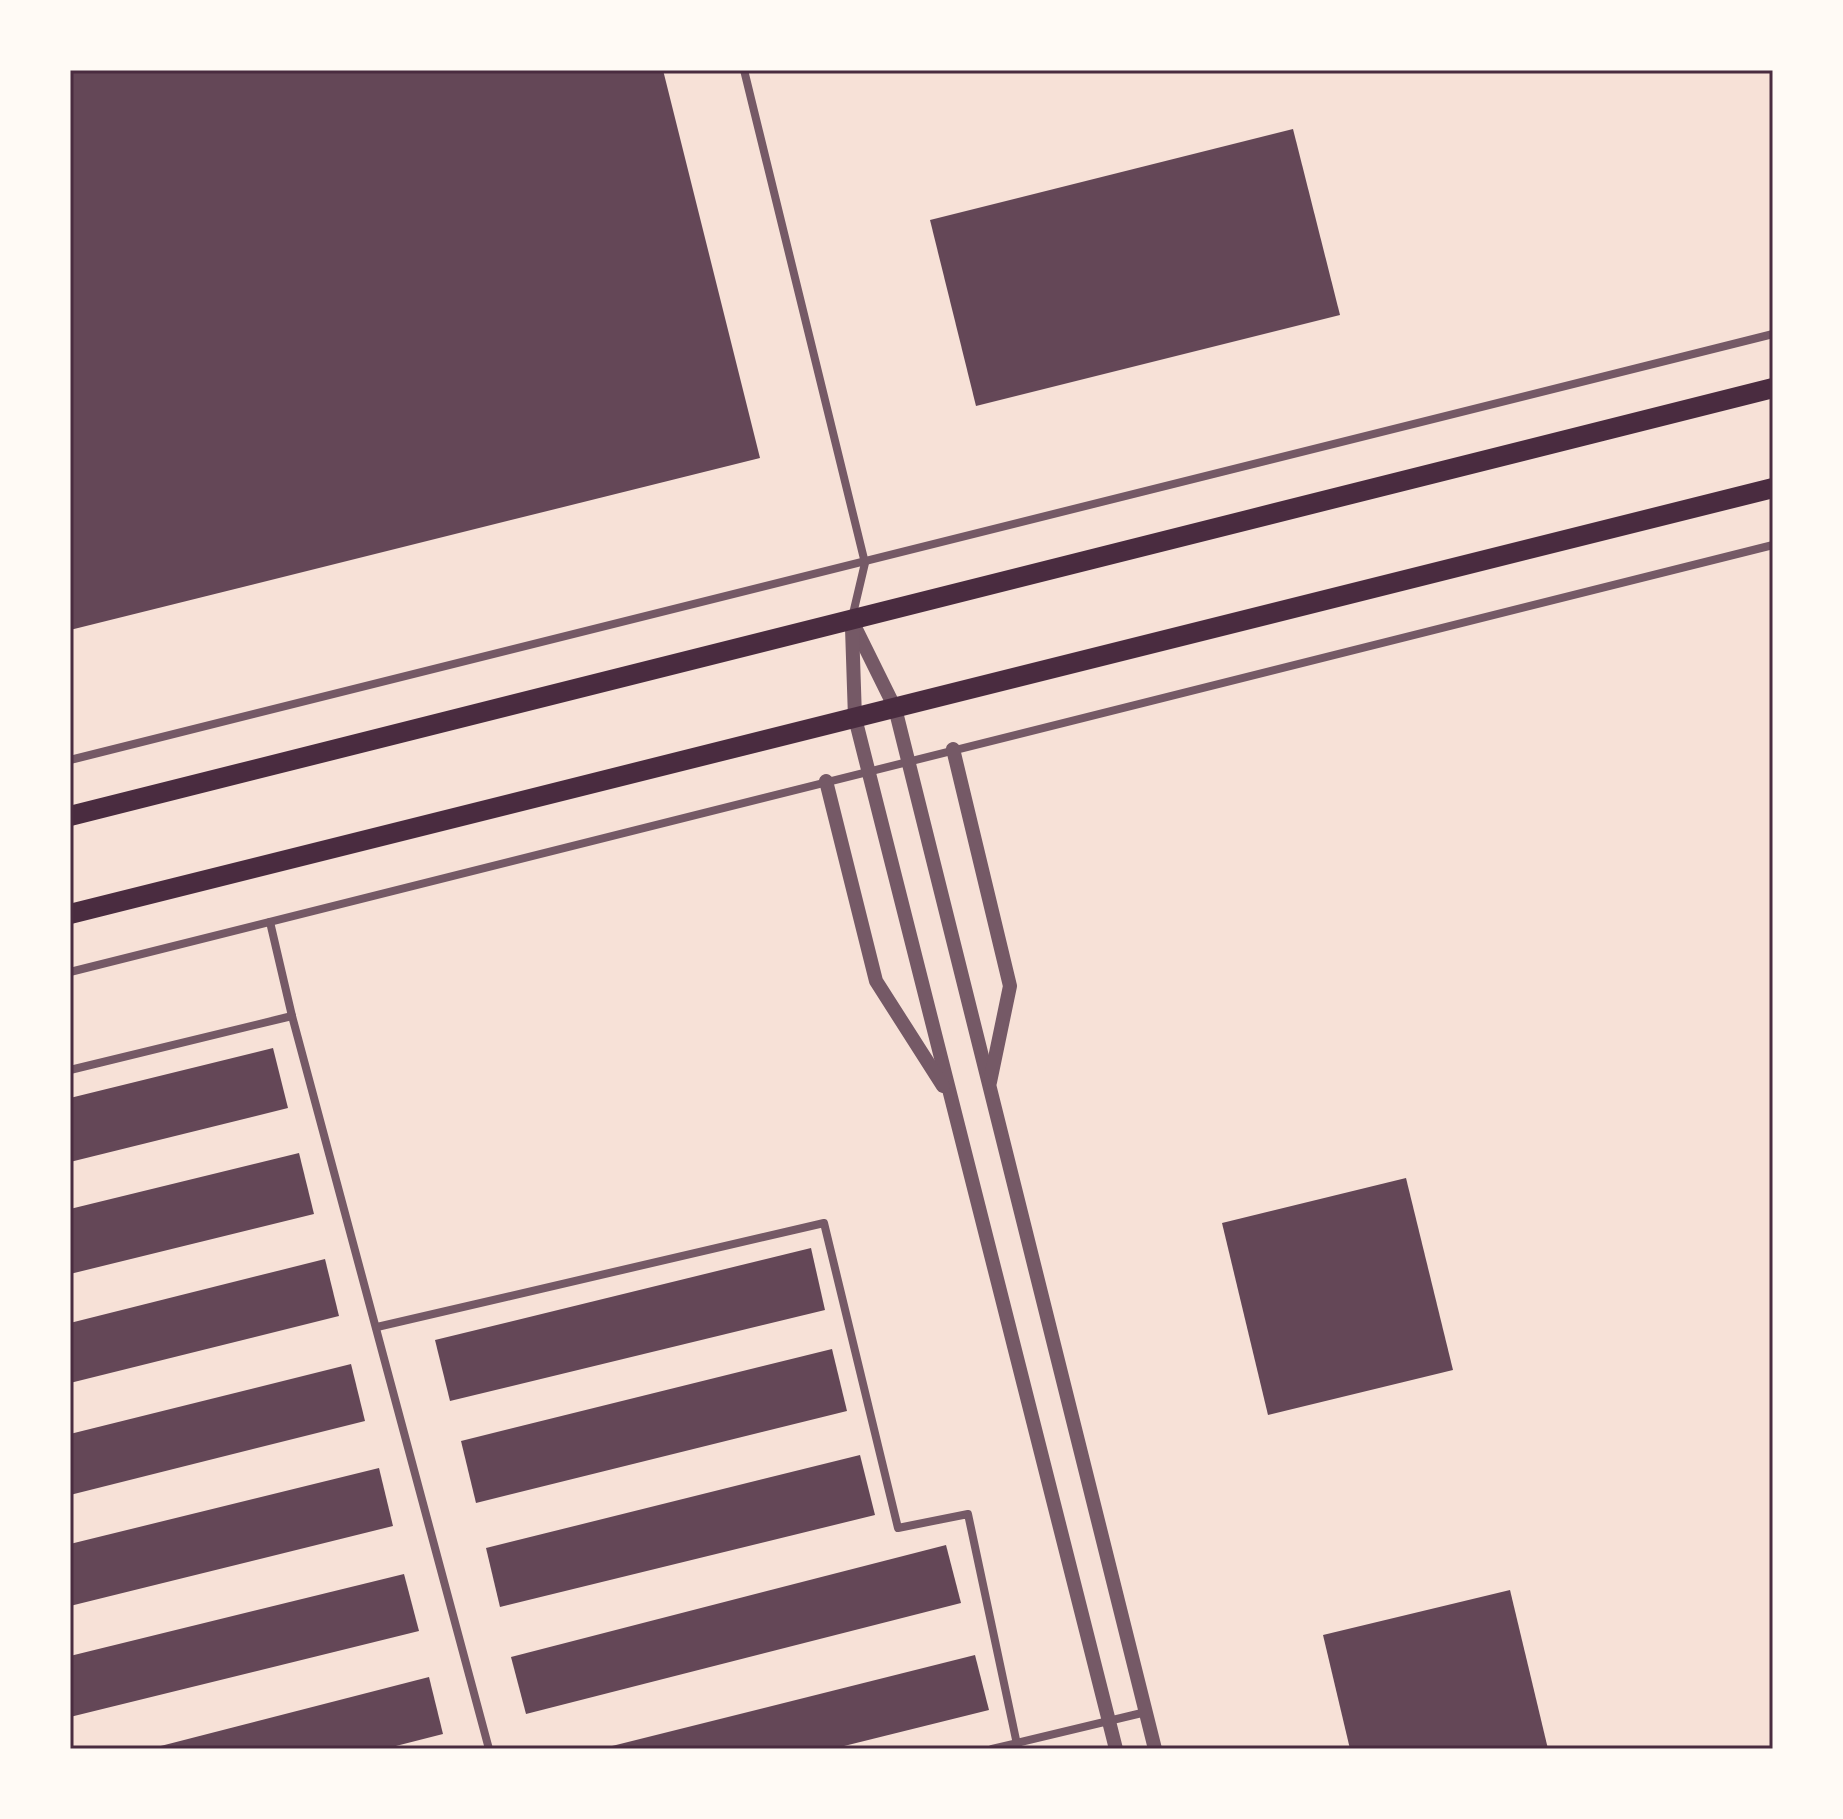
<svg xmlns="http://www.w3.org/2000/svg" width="1843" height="1819" viewBox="0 0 1843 1819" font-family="Rubik,sans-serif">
<rect width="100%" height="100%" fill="#f7e1d7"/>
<g fill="#644757">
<path d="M 70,70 L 663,70 L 760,458 L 70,630 Z"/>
<path d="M 1293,129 L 1340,315 L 976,406 L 930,220 Z"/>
<path d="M 273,1048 L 288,1108 L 70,1162 L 70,1098 Z"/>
<path d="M 299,1153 L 314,1214 L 70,1274 L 70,1209 Z"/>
<path d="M 1406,1178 L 1453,1370 L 1268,1415 L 1222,1223 Z"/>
<path d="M 811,1248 L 825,1310 L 450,1401 L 435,1340 Z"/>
<path d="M 325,1259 L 339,1316 L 70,1383 L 70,1323 Z"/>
<path d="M 832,1349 L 847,1411 L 476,1503 L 461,1441 Z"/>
<path d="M 351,1364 L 365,1421 L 70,1495 L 70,1434 Z"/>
<path d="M 860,1455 L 875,1515 L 500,1607 L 486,1548 Z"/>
<path d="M 379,1468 L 393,1526 L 70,1606 L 70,1544 Z"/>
<path d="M 946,1545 L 961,1603 L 526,1714 L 511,1657 Z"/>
<path d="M 404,1574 L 419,1631 L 70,1717 L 70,1656 Z"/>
<path d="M 1510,1590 L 1548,1749 L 1350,1749 L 1323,1635 Z"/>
<path d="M 975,1655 L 989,1710 L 832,1749 L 600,1749 Z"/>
<path d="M 429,1677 L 443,1734 L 384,1749 L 149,1749 Z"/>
</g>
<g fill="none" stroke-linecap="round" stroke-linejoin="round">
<g stroke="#755966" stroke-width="8">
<path d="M 744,70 L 865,563 L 852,618"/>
<path d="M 70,760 L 1773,334"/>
<path d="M 270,922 L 292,1016 L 489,1749"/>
<path d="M 70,972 L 1773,545"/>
<path d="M 70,1070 L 292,1016"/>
<path d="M 377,1327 L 824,1223 L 898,1528 L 968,1514 L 1018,1749"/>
<path d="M 992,1749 L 1146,1712"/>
</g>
<g stroke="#755966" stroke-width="14">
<path d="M 851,619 L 895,708 L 1155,1749"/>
<path d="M 852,628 L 855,718 L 1116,1749"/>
<path d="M 953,749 L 1010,986 L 990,1082"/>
<path d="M 826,781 L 876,981 L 943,1086"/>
</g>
<g stroke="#4a2c40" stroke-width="20">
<path d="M 70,816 L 1773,388"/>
<path d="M 70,914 L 1773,488"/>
</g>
</g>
<rect width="1843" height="1819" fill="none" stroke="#fffaf5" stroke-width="144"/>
<rect x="72" y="72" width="1699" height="1675" fill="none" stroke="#4a2c40" stroke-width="3"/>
</svg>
